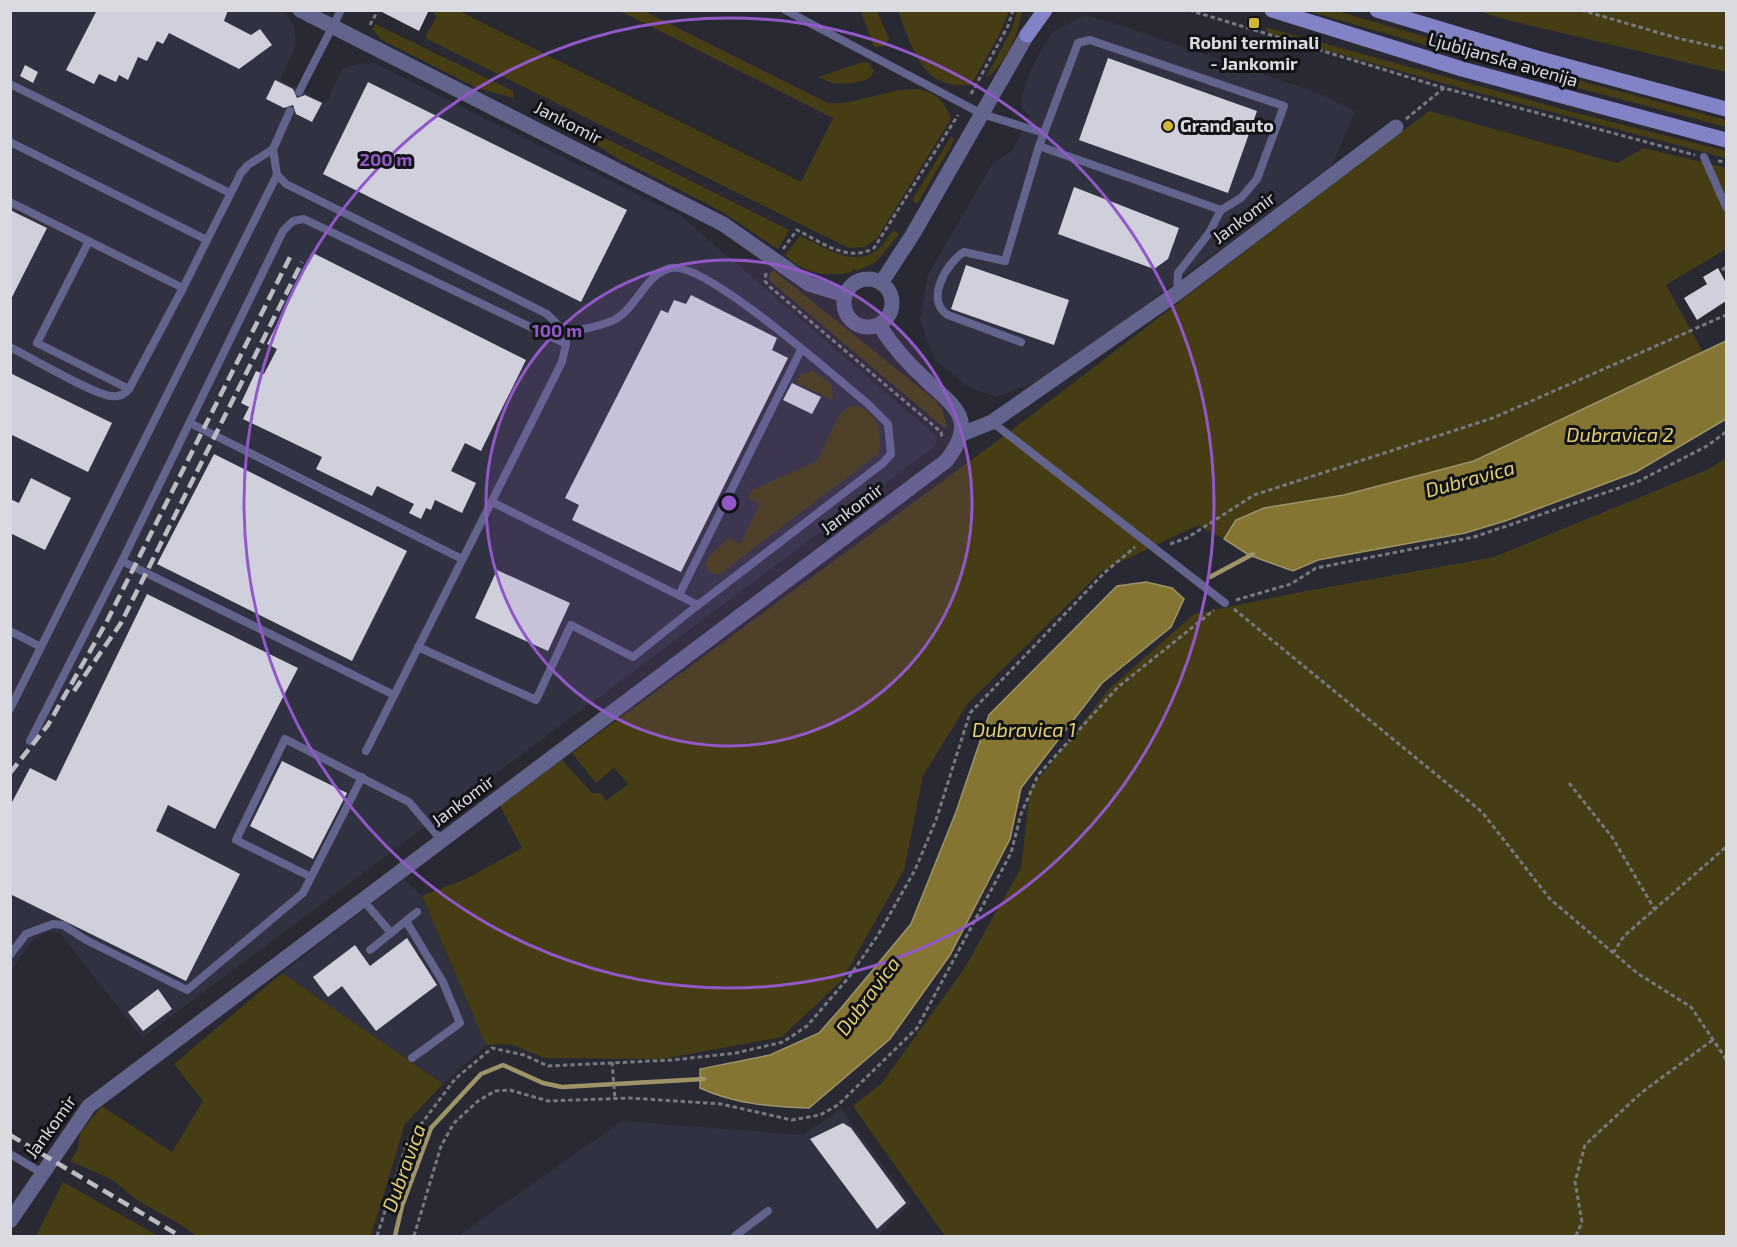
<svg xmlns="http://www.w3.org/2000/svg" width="1737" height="1247" viewBox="0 0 1737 1247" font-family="'Exo 2',sans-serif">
<rect width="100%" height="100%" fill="#292933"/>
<g fill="#313241">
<path d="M 11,11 L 280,11 L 287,15 L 294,27 L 296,44 L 280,80 L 326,103 L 342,69 L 357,64 L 374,63 L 681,216 L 937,437 L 935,446 L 142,1038 L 60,933 L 48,931 L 31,942 L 11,971 Z"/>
<path d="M 1085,15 L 1126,27 L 1321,94 L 1355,111 L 1332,165 L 1051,376 L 997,397 L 970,388 L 934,359 L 920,319 L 928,275 L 993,163 L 1012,151 L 1030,116 L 1022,108 L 1022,95 L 1033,65 L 1052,32 Z"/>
<path d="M 404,879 L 422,896 L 486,1045 L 443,1084 L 282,973 Z"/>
<path d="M 841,1109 L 911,1203 L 877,1236 L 458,1236 L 622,1121 L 803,1135 Z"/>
</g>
<g fill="#463d14">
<path d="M 436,11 L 459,11 L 801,182 L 833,118 L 620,11 L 644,11 L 828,103 C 867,108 932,60 951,119 L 877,238 L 865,247 L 849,248 L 425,38 L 437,16 L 434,14 Z"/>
<path d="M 861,11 L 877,11 L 889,39 L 884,46 L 876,47 L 873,45 Z"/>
<path d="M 898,11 L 1009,11 L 999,35 L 974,80 L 970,85 C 921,90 912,46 898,11 Z"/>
<path d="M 1017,11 L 1022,11 C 1018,34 1006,65 985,79 L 1012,29 Z"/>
<path d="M 1308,11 L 1337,11 L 1529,67 L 1726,120 L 1726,127 L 1529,75 Z"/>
<path d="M 1478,11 L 1726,11 L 1726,72 L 1503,19 Z"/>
<path d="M 375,24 L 513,91 L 514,98 L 477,88 L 382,40 L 372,29 Z"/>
<path d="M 1265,27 L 1569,111 L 1726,151 L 1726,158 L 1449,85 L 1269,34 Z"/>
<path d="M 863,62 L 868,63 L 874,71 L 870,78 C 850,85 837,87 818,77 Z"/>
<path d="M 1429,111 L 1617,163 L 1644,148 L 1726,168 L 1726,249 L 1666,285 L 1703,352 L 1474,461 L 1344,495 L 1264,508 L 1236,520 L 1224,539 L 1198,525 L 1102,571 L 968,703 L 923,776 L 904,870 L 842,980 L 782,1037 L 662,1059 L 545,1058 L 510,1044 L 486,1045 L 422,896 L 468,878 L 522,848 L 500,806 L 562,760 L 592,793 L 601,793 L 606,801 L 628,784 L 614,768 L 596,783 L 572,753 L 1000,439 Z"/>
<path d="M 553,112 L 789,230 L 778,249 L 721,211 L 617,158 L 557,120 L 552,115 Z"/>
<path d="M 951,137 L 954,138 L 950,148 L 917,204 L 912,200 Z"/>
<path d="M 893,230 L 899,234 L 876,262 L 856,271 L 853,268 L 852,272 C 829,278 802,273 785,255 L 800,236 C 838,254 866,276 893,230 Z"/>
<path d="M 773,270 L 935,400 L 943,411 L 947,428 L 943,427 L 770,281 L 769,275 Z"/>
<path d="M 812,371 L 832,384 L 833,400 L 796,383 L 800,375 Z"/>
<path d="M 850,406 C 875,405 885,434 878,454 L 721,573 L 718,575 L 709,572 L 705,563 L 710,555 L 728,538 L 740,544 L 760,504 L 748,498 L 752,490 L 817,461 L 840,414 Z"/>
<path d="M 1726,458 L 1726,1236 L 945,1236 L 853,1106 L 882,1083 L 964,969 L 1021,868 L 1030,790 L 1109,689 L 1194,614 L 1301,592 L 1494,557 L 1709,469 Z"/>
<path d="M 282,973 L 443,1084 L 405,1124 L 371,1236 L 196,1236 L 183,1226 L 137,1200 L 111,1179 L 70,1161 L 78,1149 L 80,1133 L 102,1106 L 172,1152 L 203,1101 L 174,1064 Z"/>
<path d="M 63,1182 L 158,1236 L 36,1236 Z"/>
</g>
<g fill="#847533" stroke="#9e9467" stroke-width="1.5">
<path d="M 1726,341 L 1726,419 L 1636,472 L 1505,521 L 1465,533 L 1318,560 L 1293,571 L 1249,555 L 1224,539 L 1236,520 L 1264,508 L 1344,495 L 1474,461 Z"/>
<path d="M 1146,582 L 1172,588 L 1184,599 L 1171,627 L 1102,683 L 1021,788 L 1010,839 L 950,955 L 890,1039 L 809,1108 C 771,1107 735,1104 700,1088 L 700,1069 L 770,1055 L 819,1033 L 842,1007 L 911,924 L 956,812 L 989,715 L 1117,586 Z"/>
</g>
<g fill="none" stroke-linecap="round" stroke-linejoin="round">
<g stroke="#9e9467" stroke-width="4.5">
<path d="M 1210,577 L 1253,554"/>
<path d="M 395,1236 L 402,1206 L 431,1128 L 481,1074 L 503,1065 L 543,1083 L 562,1087 L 704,1079"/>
</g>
</g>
<g fill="#cfd0dc">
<path d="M 97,10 L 228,10 L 224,21 L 251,35 L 260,29 L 272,45 L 239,69 L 169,33 L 163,44 L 157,41 L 147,61 L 138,57 L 128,80 L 119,75 L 116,82 L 99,74 L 94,84 L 66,70 Z"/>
<path d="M 378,10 L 429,10 L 419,31 Z"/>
<path d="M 1108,58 L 1257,111 L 1228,193 L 1079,140 Z"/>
<path d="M 25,65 L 38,72 L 33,83 L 20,76 Z"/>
<path d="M 275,80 L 293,89 L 297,98 L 305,95 L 322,103 L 312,122 L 296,114 L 293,105 L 284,108 L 266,99 Z"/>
<path d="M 368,82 L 627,210 L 581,302 L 323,174 Z"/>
<path d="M 1074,187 L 1179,228 L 1168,259 L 1154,269 L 1058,234 Z"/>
<path d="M 10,210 L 47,228 L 10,301 Z"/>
<path d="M 313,253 L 526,360 L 481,451 L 465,443 L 451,471 L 476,483 L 462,513 L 435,500 L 431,510 L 426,508 L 421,519 L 409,513 L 414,504 L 377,486 L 372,496 L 316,469 L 322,457 L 243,419 L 249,407 L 241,403 L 256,371 L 264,374 L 277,349 L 267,344 Z"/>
<path d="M 966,265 L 1069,300 L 1054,345 L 951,309 Z"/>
<path d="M 1718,268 L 1726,283 L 1726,301 L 1697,320 L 1684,298 L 1707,284 L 1703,277 Z"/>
<path d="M 691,295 L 777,338 L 772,350 L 788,358 L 681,572 L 572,520 L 579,505 L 565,498 L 661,310 L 668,313 L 674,300 L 686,304 Z"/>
<path d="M 10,373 L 112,423 L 88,472 L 10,434 Z"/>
<path d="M 792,383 L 821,397 L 812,414 L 783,400 Z"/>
<path d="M 214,454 L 407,551 L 352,661 L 157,564 Z"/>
<path d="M 31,478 L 71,498 L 45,550 L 10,533 L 10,499 L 19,503 Z"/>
<path d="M 497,570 L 570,603 L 548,651 L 475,618 Z"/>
<path d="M 147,594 L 298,668 L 215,829 L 168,805 L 156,831 L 240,874 L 186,981 L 10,894 L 10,806 L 30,768 L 56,781 Z"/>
<path d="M 282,761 L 347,793 L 313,859 L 250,826 Z"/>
<path d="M 407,938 L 437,985 L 376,1031 L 342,986 L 328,997 L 313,977 L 355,945 L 370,966 Z"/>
<path d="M 158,989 L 172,1009 L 143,1031 L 128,1012 Z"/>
<path d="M 843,1123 L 851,1128 L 906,1203 L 877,1229 L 810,1139 Z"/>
</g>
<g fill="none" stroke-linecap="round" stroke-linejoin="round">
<g stroke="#787881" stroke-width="3" stroke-dasharray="4.5 3" stroke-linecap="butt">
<path d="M 1189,10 L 1444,88 L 1695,155"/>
<path d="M 1581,10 L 1677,38 L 1726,49"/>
<path d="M 370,25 L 378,10"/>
<path d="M 971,94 L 1008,26 L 1013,10"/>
<path d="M 1406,119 L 1444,88"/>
<path d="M 1718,161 L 1726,162"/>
<path d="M 783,249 L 797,230 C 821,242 848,263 874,248 L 958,115"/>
<path d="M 1722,270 L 1726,267"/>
<path d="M 766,273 L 765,281 L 769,286 L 941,432 L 942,437"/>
<path d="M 1170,544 L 1187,538 L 1254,495 L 1493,418 L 1726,315"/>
<path d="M 1236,600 L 1291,584 L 1316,568 L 1474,537 L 1637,482 L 1707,446 L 1726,432"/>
<path d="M 1234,609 L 1482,812 L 1550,899 L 1637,973 L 1691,1007 L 1726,1059"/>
<path d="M 1569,783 L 1612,837 L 1655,910"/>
<path d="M 1613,953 L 1624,936 L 1726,847"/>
<path d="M 612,1062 L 615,1099"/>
<path d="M 377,1236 L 407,1143 L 455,1079 L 492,1048 L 524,1055 L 548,1066 L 673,1060 L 736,1053 L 783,1042 L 807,1026 L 849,977 L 878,935 L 915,870 L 936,820 L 970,713 L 1104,573 L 1135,547"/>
<path d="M 414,1236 L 441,1146 L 454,1123 L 478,1101 L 495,1091 L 510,1090 L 548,1101 L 630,1098 L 721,1104 L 792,1120 L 820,1115 L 838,1105 L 917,1028 L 1011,853 L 1021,814 L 1038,775 L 1118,687 L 1214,610"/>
<path d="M 1576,1236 L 1582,1222 L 1575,1182 L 1585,1145 L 1641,1093 L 1714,1039"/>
</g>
<g stroke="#62648e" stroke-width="8">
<path d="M 785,10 L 982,114 L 1044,133"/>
<path d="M 10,84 L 230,193"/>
<path d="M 299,92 L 341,10"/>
<path d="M 10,142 L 207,240 L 241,173 L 248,165 L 273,149"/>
<path d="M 1039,146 L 1221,210 L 1209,233 L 1178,273 L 1177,293"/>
<path d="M 1704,157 L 1726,207"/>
<path d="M 277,175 L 286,184 L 547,314 L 566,333 L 566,344 L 562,362 L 366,751"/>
<path d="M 10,202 L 183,288 L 207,240"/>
<path d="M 89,241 L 37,343 L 129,389"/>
<path d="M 1021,342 L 948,315 C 924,301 947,262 964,252 L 1005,261 L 1039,146 L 1078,43 L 1090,40 L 1284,106 L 1257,179 L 1241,198 L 1221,210"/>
<path d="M 10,347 C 30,357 96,396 112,396 C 119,397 125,394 129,389 L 183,288"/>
<path d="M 992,422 L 1225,603"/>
<path d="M 190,423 L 462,559"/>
<path d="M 492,502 L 698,605 L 883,463 L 891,454 L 888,424 L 867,403 C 836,378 704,260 671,268 C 646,273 636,309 614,320 C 600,327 581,329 566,333"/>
<path d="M 122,561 L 283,231 L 293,221 L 304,219 L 566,344"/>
<path d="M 679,595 L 801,350"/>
<path d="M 10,631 L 41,647"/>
<path d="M 418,647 L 536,700 L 571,625 L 633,657 L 698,605"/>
<path d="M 10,709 L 277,175 L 273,149 L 290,111"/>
<path d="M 30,741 L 122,561 L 394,695"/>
<path d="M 311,877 L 236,840 L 285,739 L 409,802 L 442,841"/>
<path d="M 363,900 L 391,933"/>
<path d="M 406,921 L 443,982 L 460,1023 L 412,1058"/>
<path d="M 370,950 L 417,912"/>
<path d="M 10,955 L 26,934 L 53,924 L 63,925 L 86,940 L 187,990 L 303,893 L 362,777"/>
<path d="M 10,1154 L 42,1173"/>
<path d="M 735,1236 L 768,1211"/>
</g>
<g stroke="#62648e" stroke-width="15">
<path d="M 300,10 L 723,224 L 809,284 L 845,295"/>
<path d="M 962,434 L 992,422 L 1177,293 L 1396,127"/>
</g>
<g stroke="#62648e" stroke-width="15">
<circle cx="868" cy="303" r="24"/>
<path d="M 881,283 L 913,234 L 1027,35"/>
<path d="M 10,1221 L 89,1106 L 946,461 C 979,419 954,407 924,378 C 906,362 892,345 879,325"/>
</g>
<g stroke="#8283c7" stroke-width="15">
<path d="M 1272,10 L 1462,69 L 1726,140"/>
<path d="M 1377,10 L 1537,58 L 1726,109"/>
<path d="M 1027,35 L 1045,10"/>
</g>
<g stroke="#bcbdc4" stroke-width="4.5" stroke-dasharray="12 6" stroke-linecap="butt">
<path d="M 74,691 L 121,623 L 302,262"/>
<path d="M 10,773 L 48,725 L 106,623 L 290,257"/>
<path d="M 10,1135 L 180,1236"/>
</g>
</g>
<circle cx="729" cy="503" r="243" fill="#9358c8" fill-opacity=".12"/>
<g fill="none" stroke="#9358c8" stroke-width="3">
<circle cx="729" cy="503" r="243"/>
<circle cx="729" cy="503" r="485"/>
</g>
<g fill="#d2b736" stroke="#121317" stroke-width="2">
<rect x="1248" y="17" width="12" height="12" rx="3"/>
<circle cx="1168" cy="126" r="6"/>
</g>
<g text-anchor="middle" stroke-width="6" stroke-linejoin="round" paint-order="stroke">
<g font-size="18" font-weight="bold" fill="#dadbe1" stroke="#121317">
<text x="1254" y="49">Robni terminali<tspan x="1254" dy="21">- Jankomir</tspan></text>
<text x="1180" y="132" text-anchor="start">Grand auto</text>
</g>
<g font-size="18" fill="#dadbe1" stroke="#121317">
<text transform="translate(1503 60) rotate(16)" y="6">Ljubljanska avenija</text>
<text transform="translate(568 123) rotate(27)" y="6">Jankomir</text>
<text transform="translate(1244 218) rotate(-37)" y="6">Jankomir</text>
<text transform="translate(852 509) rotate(-37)" y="6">Jankomir</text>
<text transform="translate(463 801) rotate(-37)" y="6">Jankomir</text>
<text transform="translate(51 1127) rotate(-54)" y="6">Jankomir</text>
</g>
<g font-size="20" font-style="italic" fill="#e5d071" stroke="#121317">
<text x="1620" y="442">Dubravica 2</text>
<text transform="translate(1470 479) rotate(-15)" y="7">Dubravica</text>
<text x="1024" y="737">Dubravica 1</text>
<text transform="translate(868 996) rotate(-53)" y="7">Dubravica</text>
<text transform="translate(404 1168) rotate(-70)" y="7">Dubravica</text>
</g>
</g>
<circle cx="729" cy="503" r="9" fill="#9358c8" stroke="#121317" stroke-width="3"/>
<g font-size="18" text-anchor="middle" font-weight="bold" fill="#9358c8" stroke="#121317" stroke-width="6" stroke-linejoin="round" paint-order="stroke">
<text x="386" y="166">200 m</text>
<text x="557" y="337">100 m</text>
</g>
<rect width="1737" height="1247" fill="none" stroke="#dadbe1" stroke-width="24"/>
</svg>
